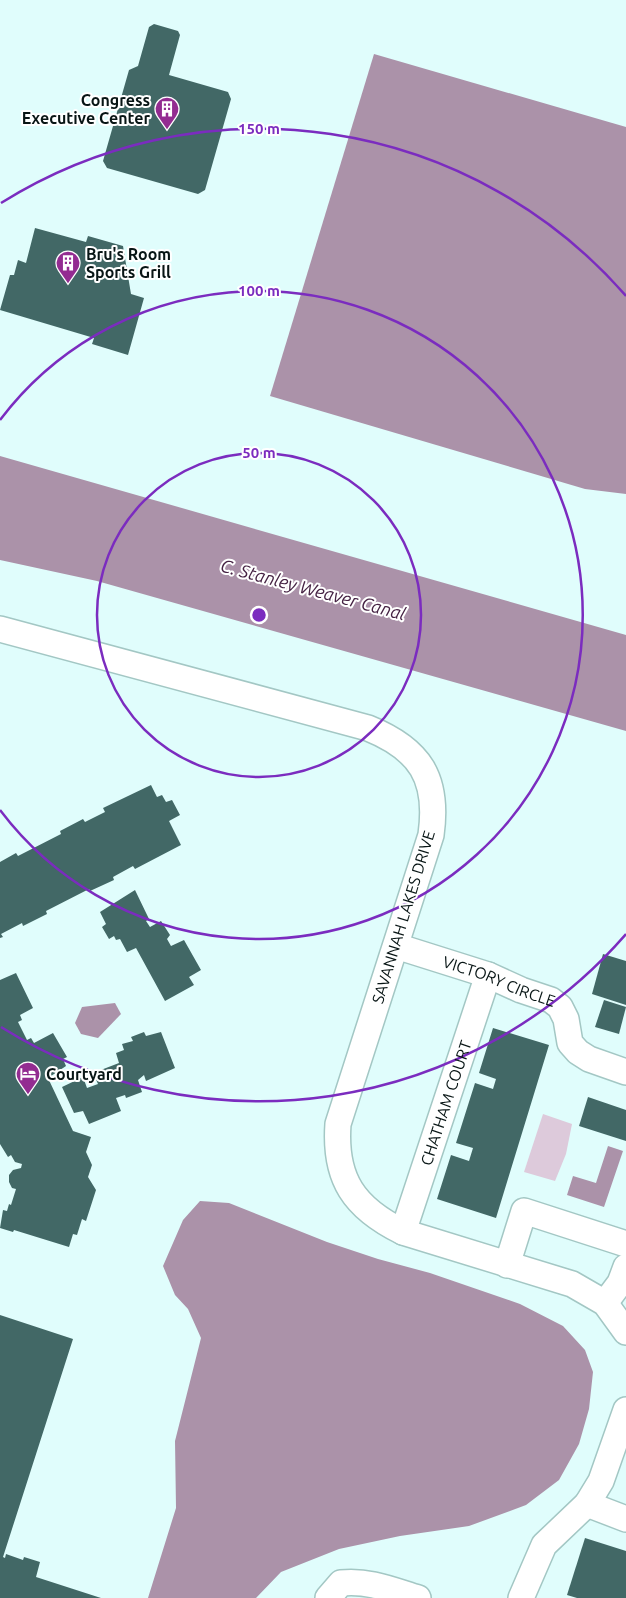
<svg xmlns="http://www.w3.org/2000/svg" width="626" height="1598" viewBox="0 0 626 1598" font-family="Ubuntu,sans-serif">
<rect width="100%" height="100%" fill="#e0fdfc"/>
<path fill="#ddcadb" d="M 543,1114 L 572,1124 L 566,1154 L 555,1181 L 524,1172 Z"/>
<g fill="#ab92a9">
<path d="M 374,54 L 626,127 L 626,494 L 585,489 L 270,396 Z"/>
<path d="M 0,456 L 626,635 L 626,731 L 97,581 L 0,560 Z"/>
<path d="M 115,1003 L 121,1014 L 98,1038 L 81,1034 L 75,1023 L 82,1007 Z"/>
<path d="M 608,1146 L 623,1151 L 604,1207 L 567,1195 L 573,1176 L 596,1183 Z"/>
<path d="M 200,1201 L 229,1203 L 327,1242 L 378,1259 L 430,1273 L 520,1304 L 563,1326 L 585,1350 L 593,1372 L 589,1409 L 579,1444 L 559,1480 L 526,1505 L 469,1526 L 400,1536 L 339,1549 L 281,1572 L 256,1598 L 148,1598 L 176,1508 L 175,1441 L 201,1338 L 188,1309 L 175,1295 L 163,1266 L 183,1220 Z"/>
</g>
<g fill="#426866">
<path d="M 154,24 L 178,31 L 180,35 L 169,75 L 228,92 L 231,99 L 205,190 L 198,194 L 107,168 L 103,161 L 129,70 L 138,66 L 149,27 Z"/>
<path d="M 35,228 L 86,242 L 88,236 L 123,246 L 131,294 L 144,298 L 128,355 L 92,344 L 94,338 L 0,310 L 10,275 L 14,275 L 18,260 L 26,263 Z"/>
<path d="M 151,785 L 157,797 L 162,795 L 166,802 L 172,800 L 180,815 L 169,821 L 181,845 L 135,869 L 133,866 L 113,877 L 114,880 L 90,891 L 89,889 L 46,911 L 47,914 L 23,926 L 22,923 L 1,934 L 3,937 L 0,938 L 0,862 L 16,853 L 18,856 L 61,834 L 60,831 L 83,819 L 85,822 L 105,812 L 103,808 Z"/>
<path d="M 135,890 L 149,919 L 146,921 L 150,927 L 161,921 L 170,935 L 167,939 L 171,946 L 184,940 L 201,970 L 189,977 L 194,985 L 165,1001 L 136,948 L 127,952 L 120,939 L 116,940 L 114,936 L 109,939 L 102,927 L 106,924 L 100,912 Z"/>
<path d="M 603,954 L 626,961 L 626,1005 L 592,994 Z"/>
<path d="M 16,973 L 33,1008 L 20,1015 L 22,1020 L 18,1022 L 27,1040 L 31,1038 L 34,1043 L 53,1033 L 67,1057 L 63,1059 L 66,1066 L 48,1078 L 73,1131 L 91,1137 L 86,1152 L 92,1165 L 88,1177 L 96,1190 L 86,1221 L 82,1219 L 77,1235 L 73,1234 L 69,1247 L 14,1230 L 13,1232 L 0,1228 L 3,1210 L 7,1211 L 9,1204 L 11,1205 L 16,1189 L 12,1188 L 9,1182 L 9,1175 L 13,1170 L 21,1168 L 22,1164 L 15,1162 L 11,1155 L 8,1157 L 0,1144 L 0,980 Z"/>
<path d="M 604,1000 L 626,1007 L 619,1034 L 595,1027 Z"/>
<path d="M 493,1028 L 549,1045 L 496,1218 L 437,1199 L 451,1155 L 469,1161 L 473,1148 L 456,1143 L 475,1083 L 493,1089 L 496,1079 L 479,1073 Z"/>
<path d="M 144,1032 L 146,1036 L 161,1032 L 175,1068 L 146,1081 L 144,1075 L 138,1080 L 142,1092 L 126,1098 L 125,1095 L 116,1098 L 121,1111 L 89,1124 L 83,1111 L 74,1113 L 62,1087 L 83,1077 L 87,1088 L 98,1084 L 93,1073 L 119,1063 L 116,1053 L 124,1050 L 122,1044 L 133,1041 L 131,1037 Z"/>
<path d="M 588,1097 L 626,1110 L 626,1141 L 579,1126 Z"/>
<path d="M 0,1315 L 73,1339 L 3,1557 L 5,1558 L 6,1554 L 23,1560 L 24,1557 L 40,1562 L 36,1577 L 101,1598 L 0,1598 Z"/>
<path d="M 585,1538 L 626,1551 L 626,1598 L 577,1598 L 567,1595 Z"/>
</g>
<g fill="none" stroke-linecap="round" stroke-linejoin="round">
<defs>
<g id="street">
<path d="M 0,629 L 368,728 C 420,749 439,778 431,835 L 338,1124 C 334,1179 354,1208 403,1232 L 572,1284 L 605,1303 L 626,1332"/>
<path id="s1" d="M 396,946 L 488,975 L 521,990 L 551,1000 L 560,1007 L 566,1019 L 570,1043 L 578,1052 L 589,1059 L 626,1072"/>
<path id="s2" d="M 403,1232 L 488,975"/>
<path d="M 507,1265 L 524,1211 L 626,1244"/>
<path d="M 605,1303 L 620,1283 L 626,1267"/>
<path d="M 587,1504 L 626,1519"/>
<path d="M 328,1598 L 341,1583 C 369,1580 392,1590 418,1598"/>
<path d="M 521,1598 L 544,1545 L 587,1504 L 601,1481 L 626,1410"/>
</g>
</defs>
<use href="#street" stroke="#a3c7c4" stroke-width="28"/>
<use href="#street" stroke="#fff" stroke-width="25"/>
</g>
<g fill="none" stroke="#7b2cbf" stroke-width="2.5">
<circle cx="259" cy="615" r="162"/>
<path d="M0 420A324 324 0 1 1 0 810"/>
<path d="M626 934A486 486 0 0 1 1 1027M1 203A486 486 0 0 1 626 296"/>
</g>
<defs>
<symbol id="building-pin" viewBox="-11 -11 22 30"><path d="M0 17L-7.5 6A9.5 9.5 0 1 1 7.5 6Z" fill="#932c91" stroke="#fff"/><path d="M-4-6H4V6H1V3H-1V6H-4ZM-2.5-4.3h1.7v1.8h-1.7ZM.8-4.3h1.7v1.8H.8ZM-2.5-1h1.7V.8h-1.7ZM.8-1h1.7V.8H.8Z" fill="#fff"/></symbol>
<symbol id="hotel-pin" viewBox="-11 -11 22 30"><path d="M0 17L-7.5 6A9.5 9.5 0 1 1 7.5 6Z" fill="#932c91" stroke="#fff"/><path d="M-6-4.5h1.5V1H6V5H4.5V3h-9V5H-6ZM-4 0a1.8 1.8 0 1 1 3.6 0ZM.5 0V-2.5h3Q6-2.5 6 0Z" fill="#fff"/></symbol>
</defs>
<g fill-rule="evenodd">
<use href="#building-pin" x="153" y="95" width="28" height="38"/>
<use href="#building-pin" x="54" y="249" width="28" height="38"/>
<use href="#hotel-pin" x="14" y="1060" width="28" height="38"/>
</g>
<g text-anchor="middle" stroke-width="4" stroke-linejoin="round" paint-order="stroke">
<g font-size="16" font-weight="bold" fill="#081515" stroke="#fff" text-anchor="start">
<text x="150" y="106" text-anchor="end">Congress<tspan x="150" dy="18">Executive Center</tspan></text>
<text x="86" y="260">Bru's Room<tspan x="86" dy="18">Sports Grill</tspan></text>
<text x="46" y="1080">Courtyard</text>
</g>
<g font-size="16" fill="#081515" stroke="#fff">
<text transform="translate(403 917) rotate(-73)" y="6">SAVANNAH LAKES DRIVE</text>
<text dy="6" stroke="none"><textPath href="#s1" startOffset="109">VICTORY CIRCLE</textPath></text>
<text dy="6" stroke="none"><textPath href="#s2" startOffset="136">CHATHAM COURT</textPath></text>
</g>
<g font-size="18" font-style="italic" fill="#452243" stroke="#fff">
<text transform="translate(313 590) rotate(15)" y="6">C. Stanley Weaver Canal</text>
</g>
</g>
<circle cx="259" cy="615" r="8" fill="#7b2cbf" stroke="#fff" stroke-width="2.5"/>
<g font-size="15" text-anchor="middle" font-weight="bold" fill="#7b2cbf" stroke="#fff" stroke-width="4" stroke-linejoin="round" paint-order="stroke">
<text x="259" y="134">150 m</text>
<text x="259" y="296">100 m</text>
<text x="259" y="458">50 m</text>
</g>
</svg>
